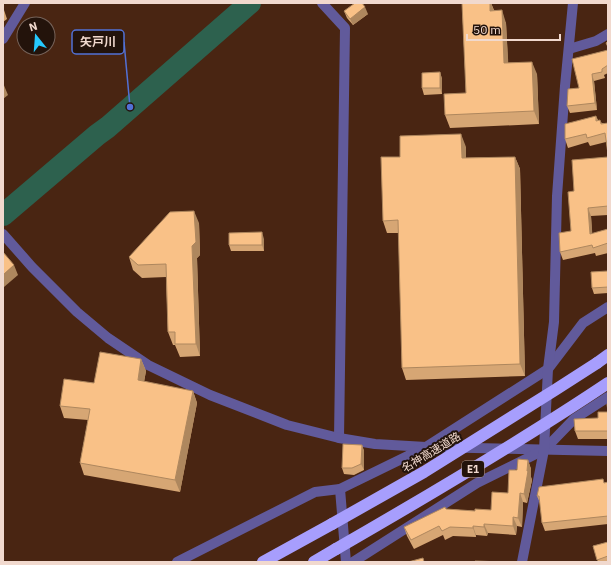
<svg xmlns="http://www.w3.org/2000/svg" width="611" height="565" viewBox="0 0 611 565" font-family="'IBM Plex Sans','Noto Sans JP',sans-serif">
<rect width="100%" height="100%" fill="#492512"/>
<g fill="none" stroke-linecap="round" stroke-linejoin="round">
<path stroke="#2d614e" stroke-width="22" d="M 3,215 L 97,135 L 108,127 L 250,3"/>
<g stroke="#615a9b" stroke-width="10">
<path d="M 322,3 L 345,28 L 339,438"/>
<path d="M 3,39 L 25,3"/>
<path d="M 569,49 L 596,41 L 608,34"/>
<path d="M 3,234 L 32,267 L 77,312 L 108,338 L 148,365 L 210,395 L 287,425 L 339,438 L 375,444 L 426,447 L 608,451"/>
<path d="M 340,489 L 346,562"/>
<path d="M 177,562 L 315,492 L 340,489 L 426,447 L 548,369 L 583,323 L 608,307"/>
<path d="M 353,562 L 477,483 L 544,450 L 574,419 L 608,397"/>
<path d="M 522,562 L 544,450 L 548,369 L 554,322 L 557,196 L 565,86 L 573,3"/>
</g>
<g stroke="#a79efd" stroke-width="12">
<path d="M 597,363 L 608,355"/>
<path d="M 263,562 L 332,524"/>
<path d="M 314,562 L 336,549"/>
</g>
<g stroke="#a79efd" stroke-width="12">
<path d="M 332,524 L 424,472 L 555,390 L 597,363"/>
<path d="M 336,549 C 428,496 520,442 608,383"/>
</g>
</g>
<g fill="#d6a674">
<path d="M 462,3 L 491,3 L 494,10 L 506,23 L 508,63 L 537,74 L 539,124 L 450,128 L 445,115 L 466,93 Z"/>
<path d="M 3,7 L 7,19 L 3,22 Z"/>
<path d="M 344,11 L 368,14 L 353,25 L 347,18 Z"/>
<path d="M 608,50 L 608,73 L 604,75 L 605,78 L 594,81 L 597,110 L 570,113 L 567,106 L 579,88 Z"/>
<path d="M 440,72 L 442,79 L 442,94 L 424,95 L 422,88 Z"/>
<path d="M 596,116 L 598,120 L 602,123 L 608,123 L 606,142 L 590,146 L 588,142 L 568,148 L 565,139 Z"/>
<path d="M 466,147 L 466,158 L 515,157 L 520,169 L 525,376 L 406,380 L 402,368 L 399,233 L 387,233 L 383,221 L 400,157 Z"/>
<path d="M 608,157 L 608,215 L 591,216 L 592,234 L 608,229 L 608,253 L 596,256 L 595,253 L 563,260 L 560,252 L 571,231 L 574,191 Z"/>
<path d="M 199,223 L 200,255 L 197,258 L 200,356 L 180,357 L 175,345 L 173,345 L 168,332 L 166,277 L 142,278 L 133,270 L 129,257 Z"/>
<path d="M 264,239 L 264,251 L 231,251 L 229,245 Z"/>
<path d="M 608,271 L 608,293 L 594,294 L 592,288 Z"/>
<path d="M 141,359 L 146,371 L 144,382 L 193,391 L 197,403 L 180,492 L 84,475 L 80,463 L 88,420 L 64,418 L 60,406 L 94,383 Z"/>
<path d="M 608,403 L 608,439 L 578,439 L 575,431 L 598,418 L 608,412 Z"/>
<path d="M 362,445 L 364,451 L 364,470 L 354,475 L 344,474 L 342,468 Z"/>
<path d="M 528,460 L 531,469 L 531,477 L 532,480 L 527,503 L 523,502 L 522,527 L 517,526 L 516,535 L 488,533 L 487,536 L 476,535 L 476,537 L 453,536 L 445,540 L 443,535 L 414,549 L 407,536 L 404,527 L 446,509 L 475,511 L 491,510 L 508,493 L 517,470 Z"/>
<path d="M 608,482 L 608,524 L 545,531 L 542,523 L 540,503 L 537,496 Z"/>
<path d="M 608,542 L 608,562 L 598,562 L 593,546 Z"/>
</g>
<g fill="#ae875e">
<path d="M 490,3 L 491,3 L 494,11 L 490,11 Z"/>
<path d="M 365,7 L 368,14 L 353,25 L 350,19 Z"/>
<path d="M 502,10 L 506,23 L 509,76 L 504,63 Z"/>
<path d="M 532,62 L 537,74 L 539,124 L 534,111 Z"/>
<path d="M 440,72 L 442,79 L 442,94 L 440,88 Z"/>
<path d="M 592,74 L 594,81 L 597,110 L 595,103 Z"/>
<path d="M 3,83 L 8,95 L 3,99 Z"/>
<path d="M 461,134 L 466,147 L 466,171 L 462,158 Z"/>
<path d="M 515,157 L 520,169 L 525,376 L 520,364 Z"/>
<path d="M 588,208 L 591,216 L 593,243 L 590,234 Z"/>
<path d="M 194,211 L 199,223 L 200,255 L 197,258 L 200,356 L 196,344 L 192,246 Z"/>
<path d="M 262,232 L 264,239 L 264,251 L 262,245 Z"/>
<path d="M 14,265 L 18,275 L 4,287 L 3,284 L 3,275 Z"/>
<path d="M 141,359 L 146,371 L 142,392 L 138,380 Z"/>
<path d="M 193,391 L 197,403 L 180,492 L 175,480 Z"/>
<path d="M 362,445 L 364,451 L 364,470 L 361,464 Z"/>
<path d="M 528,460 L 531,469 L 531,477 L 532,480 L 527,503 L 524,494 Z"/>
<path d="M 520,493 L 523,502 L 522,527 L 518,518 Z"/>
<path d="M 513,517 L 517,526 L 516,535 L 513,526 Z"/>
<path d="M 484,524 L 488,533 L 487,536 L 484,527 Z"/>
<path d="M 473,526 L 476,535 L 476,537 L 473,528 Z"/>
</g>
<g fill="#f9c187" stroke="#ae875e">
<path d="M 355,3 L 362,3 L 365,7 L 350,19 L 344,11 Z"/>
<path d="M 462,3 L 490,3 L 490,11 L 502,10 L 504,63 L 532,62 L 534,111 L 445,115 L 444,94 L 466,93 Z"/>
<path d="M 608,41 L 608,47 L 606,43 Z"/>
<path d="M 608,50 L 608,65 L 602,69 L 602,72 L 592,74 L 595,103 L 567,106 L 568,89 L 579,88 L 572,59 Z"/>
<path d="M 440,72 L 440,88 L 422,88 L 422,73 Z"/>
<path d="M 596,116 L 596,121 L 600,120 L 601,124 L 608,123 L 608,154 L 605,133 L 587,138 L 586,134 L 565,139 L 565,124 Z"/>
<path d="M 461,134 L 462,158 L 515,157 L 520,364 L 402,368 L 398,220 L 383,221 L 381,157 L 400,157 L 400,136 Z"/>
<path d="M 608,157 L 608,206 L 588,208 L 590,234 L 608,229 L 608,243 L 593,248 L 592,245 L 560,252 L 559,233 L 571,231 L 568,192 L 574,191 L 572,160 Z"/>
<path d="M 194,211 L 196,242 L 192,246 L 196,344 L 175,344 L 175,332 L 168,332 L 166,264 L 138,265 L 129,257 L 170,212 Z"/>
<path d="M 262,232 L 262,245 L 229,245 L 229,233 Z"/>
<path d="M 3,252 L 14,265 L 3,275 Z"/>
<path d="M 608,271 L 608,287 L 592,288 L 591,272 Z"/>
<path d="M 100,352 L 141,359 L 138,380 L 193,391 L 175,480 L 80,463 L 90,409 L 60,406 L 64,379 L 94,383 Z"/>
<path d="M 608,403 L 608,431 L 575,431 L 574,419 L 598,418 L 598,412 L 608,412 L 607,404 Z"/>
<path d="M 343,444 L 362,445 L 361,464 L 352,468 L 342,468 Z"/>
<path d="M 518,459 L 528,460 L 527,471 L 528,471 L 524,494 L 520,493 L 518,518 L 513,517 L 513,526 L 484,524 L 484,527 L 473,526 L 473,528 L 450,527 L 442,531 L 439,526 L 411,540 L 404,527 L 445,507 L 446,509 L 475,511 L 475,509 L 491,510 L 492,492 L 508,493 L 509,470 L 517,470 Z"/>
<path d="M 603,479 L 604,483 L 608,482 L 608,516 L 542,523 L 539,496 L 537,496 L 539,487 Z"/>
<path d="M 608,542 L 608,556 L 597,560 L 593,546 Z"/>
<path d="M 423,558 L 424,562 L 408,562 Z"/>
<path d="M 475,561 L 504,562 L 475,562 Z"/>
</g>
<g text-anchor="middle" stroke-width="4" stroke-linejoin="round" paint-order="stroke">
<rect fill="#23130b" stroke="#b39e94" stroke-width="1" x="462" y="461" width="22" height="16" rx="3"/>
<g font-size="10" font-weight="bold" fill="#f1d9ce">
<text x="473" y="473">E1</text>
</g>
<g font-size="11" fill="#f1d9ce" stroke="#23130b">
<text transform="translate(431 452) rotate(-31)" y="4">名神高速道路</text>
</g>
</g>
<path fill="none" stroke="#5271d6" stroke-width="1.5" d="M130 107L124 42"/>
<circle fill="#5271d6" stroke="#23130b" stroke-width="1.5" cx="130" cy="107" r="4"/>
<rect fill="#23130b" stroke="#5271d6" stroke-width="1.5" x="72" y="30" width="52" height="24" rx="4"/>
<g font-size="12" text-anchor="middle" font-weight="bold" fill="#f1d9ce">
<text x="98" y="46">矢戸川</text>
</g>
<rect width="611" height="565" fill="none" stroke="#f1d9ce" stroke-width="8"/>
<g transform="translate(36 36) rotate(343)"><circle r="19" fill="#23130b" stroke="#756259"/>
<path d="M0-3L7 15L0 10L-7 15Z" fill="#25c9fe"/>
<text y="-6" font-size="11" font-weight="bold" text-anchor="middle" fill="#f1d9ce">N</text>
</g>
<path d="M467 34v6h93v-6" fill="none" stroke="#f1d9ce" stroke-width="2"/>
<text x="473" y="34" font-size="12" fill="#f1d9ce" stroke="#23130b" stroke-width="3" paint-order="stroke">50 m</text>
</svg>
